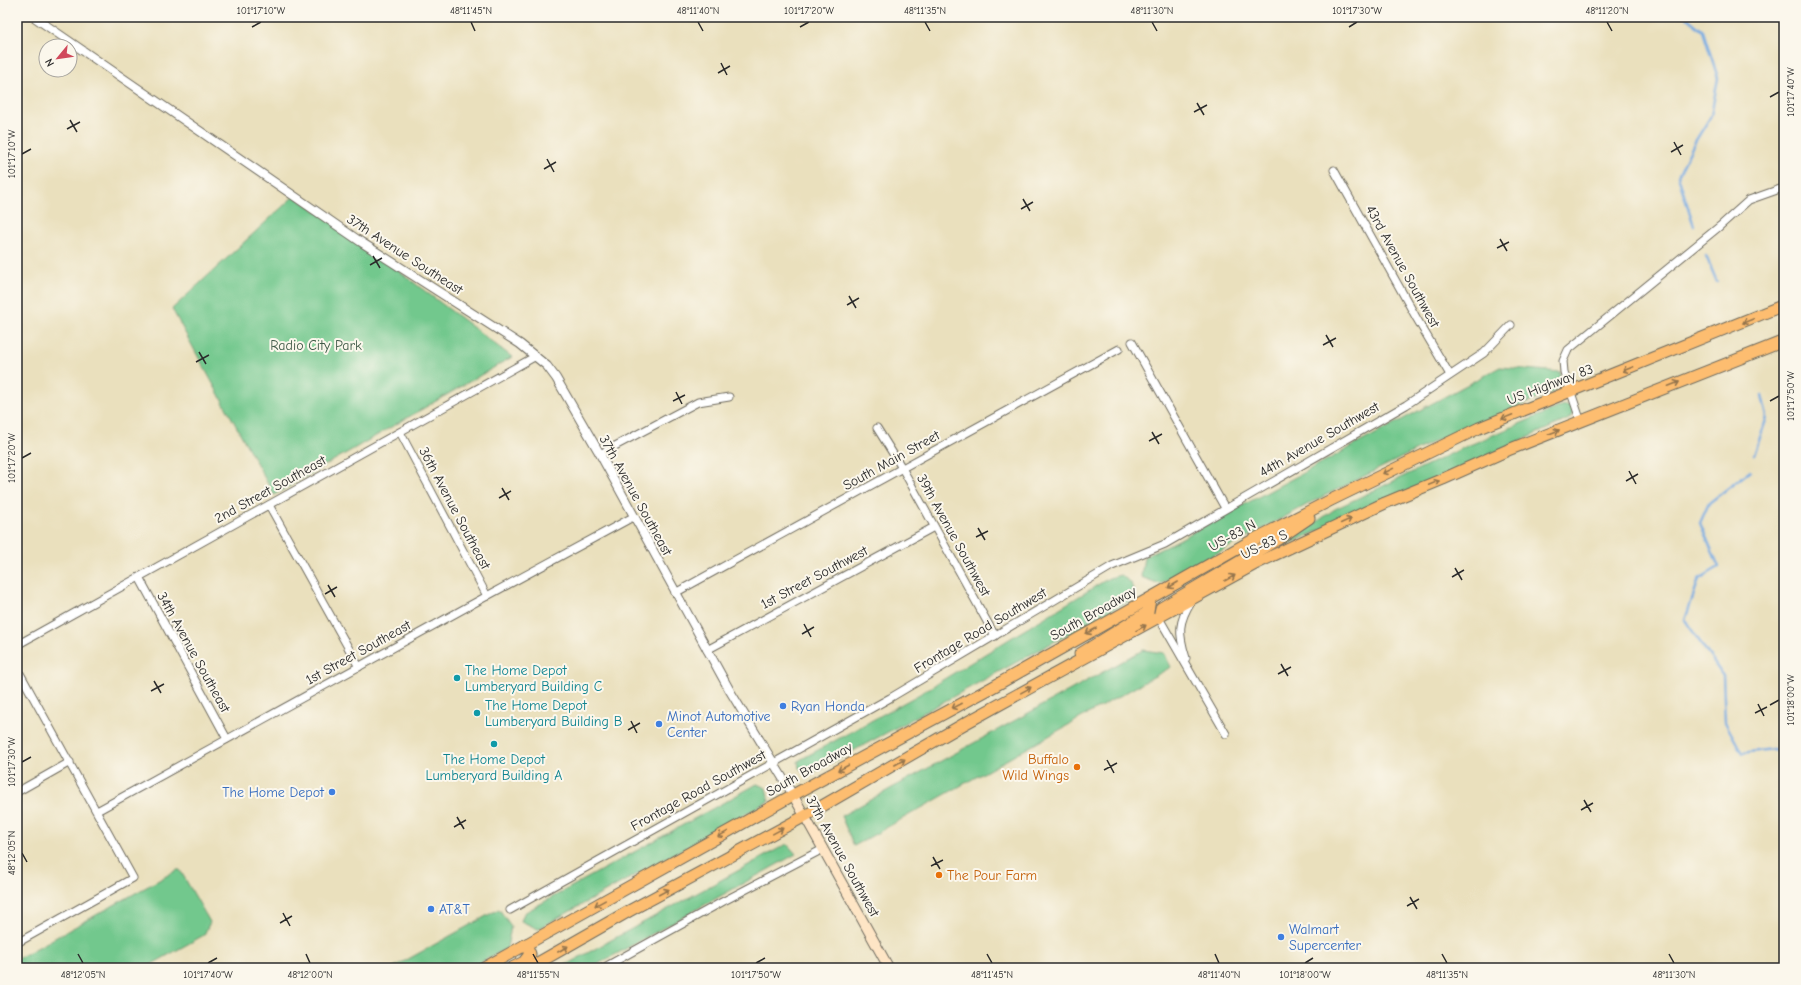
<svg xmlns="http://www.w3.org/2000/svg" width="1801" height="985" viewBox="0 0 1801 985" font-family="'Comic Neue',sans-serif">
<rect width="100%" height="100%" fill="#fbf7ec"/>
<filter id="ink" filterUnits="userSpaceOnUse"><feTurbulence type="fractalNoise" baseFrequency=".025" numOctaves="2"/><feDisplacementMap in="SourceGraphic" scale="8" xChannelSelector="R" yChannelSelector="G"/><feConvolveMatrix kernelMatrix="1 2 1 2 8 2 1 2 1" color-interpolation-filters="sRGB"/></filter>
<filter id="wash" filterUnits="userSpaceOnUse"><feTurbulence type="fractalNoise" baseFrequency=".012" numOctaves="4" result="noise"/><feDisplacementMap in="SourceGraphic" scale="16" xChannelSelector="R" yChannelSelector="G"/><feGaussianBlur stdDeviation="0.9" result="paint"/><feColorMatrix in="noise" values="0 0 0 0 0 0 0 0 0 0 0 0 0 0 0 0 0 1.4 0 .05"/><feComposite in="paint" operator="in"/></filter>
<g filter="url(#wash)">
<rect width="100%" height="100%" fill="#eae0bd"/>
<g fill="#72c88d" stroke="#4e7a5c">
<path d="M 294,196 L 346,231 L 512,357 L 274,495 L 172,309 Z"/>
<path d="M 1500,367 L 1561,372 L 1554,392 L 1437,440 L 1314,501 L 1160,584 L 1141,577 L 1144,557 L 1169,545 Z"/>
<path d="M 1564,405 L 1570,406 L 1573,413 L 1569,419 L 1280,548 L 1335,509 L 1465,447 Z"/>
<path d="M 1121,575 L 1131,583 L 1134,594 L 1129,601 L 807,776 L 799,768 L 798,761 L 918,695 L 1109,578 Z"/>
<path d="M 1143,650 L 1164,653 L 1171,667 L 854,846 L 841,816 Z"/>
<path d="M 757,784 L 766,788 L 769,801 L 538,929 L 521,921 L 524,913 Z"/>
<path d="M 787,844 L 796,854 L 591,968 L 560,968 Z"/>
<path d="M 177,870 L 180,870 L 210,922 L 204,935 L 145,968 L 17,968 L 17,959 Z"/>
<path d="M 499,909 L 511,926 L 507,948 L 470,968 L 392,968 Z"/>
</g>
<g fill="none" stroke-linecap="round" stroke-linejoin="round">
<g stroke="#73a8e0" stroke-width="2.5">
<path d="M 1686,17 L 1703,31 L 1718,78 L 1711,116 L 1693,145 L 1678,176 L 1694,226"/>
<path d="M 1706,256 L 1717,282"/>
<path d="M 1754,455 L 1767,417 L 1762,395"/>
<path d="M 1750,471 L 1709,503 L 1700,523 L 1719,567 L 1699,579 L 1685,620 L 1723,676 L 1725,722 L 1742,753 L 1773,749 L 1784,751"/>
</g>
</g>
</g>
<g filter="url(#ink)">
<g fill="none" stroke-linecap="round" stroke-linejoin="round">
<defs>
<g id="minor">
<path d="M 1334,170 L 1417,319 L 1450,375"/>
<path d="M 1132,342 L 1225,508"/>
<path d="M 1581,422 L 1564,372 L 1563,361 L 1568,350 L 1720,226 L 1749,200 L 1780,189 L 1784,189"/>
<path d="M 877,428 L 902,468 L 995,636"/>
<path d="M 400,432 L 487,596"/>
<path d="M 600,454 L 698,402 L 729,397"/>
<path d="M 269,505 L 359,667"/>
<path d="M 139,577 L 227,739"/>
<path d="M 675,593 L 1119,349"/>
<path d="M 1159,618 L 1226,734"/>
<path d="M 17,645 L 536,356"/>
<path d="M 707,650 L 934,527"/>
<path d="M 1186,658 C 1178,633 1178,622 1192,600"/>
<path d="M 17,668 L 133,878 L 17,943"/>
<path d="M 17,792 L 70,762"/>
<path d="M 97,811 L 487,596 L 633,517"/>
<path d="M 510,910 L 890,698 L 1112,566 L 1165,544 L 1406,405 L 1484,353 L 1511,325"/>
<path d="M 603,968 L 722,902 L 823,849"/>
</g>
<path id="tertiary" d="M 34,17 L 361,242 L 520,344 L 547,366 L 556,378 L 600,454 L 730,691 L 793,795"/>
<path id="secondary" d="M 793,795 L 889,968"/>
<g id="trunk">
<path d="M 1159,618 L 1161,608 L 1278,539 L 1309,518"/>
<path d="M 1080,654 L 1148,612 L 1150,599"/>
<path d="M 484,968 L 793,795 L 991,688 L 1253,540 L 1331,500 L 1479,428 L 1784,305"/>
<path d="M 512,968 L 524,962 L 530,954 L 526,944"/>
<path d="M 529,968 L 629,911 L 805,816 L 964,724 L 1257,563 L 1385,503 L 1443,479 L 1508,450 L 1784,341"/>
</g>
</defs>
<use href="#minor" stroke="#6e6a5e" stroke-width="9"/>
<use href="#tertiary" stroke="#6e6a5e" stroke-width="10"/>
<use href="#secondary" stroke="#6e6a5e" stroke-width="11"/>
<use href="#trunk" stroke="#6e6a5e" stroke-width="13"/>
<use href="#minor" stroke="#fff" stroke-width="7"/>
<use href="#tertiary" stroke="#fff" stroke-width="8"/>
<use href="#secondary" stroke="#fee5c5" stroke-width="9"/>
<use href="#trunk" stroke="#fdbd6f" stroke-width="11"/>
</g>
<defs><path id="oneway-shaft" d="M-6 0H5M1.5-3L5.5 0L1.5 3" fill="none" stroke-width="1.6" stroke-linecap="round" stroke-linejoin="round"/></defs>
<g stroke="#94744d">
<use href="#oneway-shaft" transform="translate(1748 321) rotate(158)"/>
<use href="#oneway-shaft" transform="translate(1628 369) rotate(159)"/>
<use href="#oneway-shaft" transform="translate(1674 384) rotate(-21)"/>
<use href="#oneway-shaft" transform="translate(1507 417) rotate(158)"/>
<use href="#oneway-shaft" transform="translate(1554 432) rotate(-21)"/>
<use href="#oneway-shaft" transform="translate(1388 471) rotate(154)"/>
<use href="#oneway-shaft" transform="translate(1434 483) rotate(-22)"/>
<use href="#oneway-shaft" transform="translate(1346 521) rotate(-25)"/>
<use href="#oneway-shaft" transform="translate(1230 578) rotate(-29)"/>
<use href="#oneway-shaft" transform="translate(1173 585) rotate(150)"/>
<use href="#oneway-shaft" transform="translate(1141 628) rotate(-29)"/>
<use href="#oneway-shaft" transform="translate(1091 631) rotate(151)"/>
<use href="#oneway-shaft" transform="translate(1026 690) rotate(-29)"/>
<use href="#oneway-shaft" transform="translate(957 706) rotate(152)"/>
<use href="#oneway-shaft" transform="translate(900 762) rotate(-30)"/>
<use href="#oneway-shaft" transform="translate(843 768) rotate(152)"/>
<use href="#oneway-shaft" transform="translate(778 831) rotate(-29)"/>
<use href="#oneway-shaft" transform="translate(723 834) rotate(151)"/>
<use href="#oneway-shaft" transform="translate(664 892) rotate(-28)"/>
<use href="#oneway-shaft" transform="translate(600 903) rotate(151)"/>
<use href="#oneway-shaft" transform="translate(563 949) rotate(-30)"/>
</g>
</g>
<path fill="none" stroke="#2b2b2b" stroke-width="1.5" d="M 471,22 L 475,31M 698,22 L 703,31M 925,22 L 930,31M 1152,22 L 1157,31M 1607,22 L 1612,31M 252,27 L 261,22M 800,27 L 809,22M 1349,27 L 1357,22M 721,63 L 727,75M 718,73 L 730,66M 1770,97 L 1779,92M 1197,103 L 1204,115M 1194,112 L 1207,105M 70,120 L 77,132M 67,129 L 80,122M 1674,142 L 1681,155M 1671,152 L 1683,145M 22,154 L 31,149M 547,159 L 554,172M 544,169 L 556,162M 1023,199 L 1030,211M 1021,209 L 1033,202M 1500,239 L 1507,251M 1497,248 L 1509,242M 373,256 L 380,268M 370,265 L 382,258M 849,296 L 856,308M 847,305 L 859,298M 1326,335 L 1333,347M 1323,345 L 1336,338M 199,352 L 206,364M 196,362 L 209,355M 676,392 L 682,404M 673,401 L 685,395M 1770,401 L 1779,396M 1152,432 L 1159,444M 1149,441 L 1162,434M 22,458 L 31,453M 1629,471 L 1636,484M 1626,481 L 1638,474M 502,488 L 509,500M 499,498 L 511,491M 978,528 L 985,540M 976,537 L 988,531M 1455,568 L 1462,580M 1452,577 L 1464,570M 328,585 L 335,597M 325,594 L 337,587M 804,624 L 811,637M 802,634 L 814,627M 1281,664 L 1288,676M 1278,674 L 1291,667M 154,681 L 161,693M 151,691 L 164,684M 1758,704 L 1764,716M 1770,705 L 1779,700M 1755,713 L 1767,707M 631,721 L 637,733M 628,730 L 640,723M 1107,760 L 1114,773M 22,762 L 31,757M 1104,770 L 1117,763M 1584,800 L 1591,812M 1581,810 L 1593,803M 457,817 L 464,829M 454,827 L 466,820M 22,853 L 27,862M 933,857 L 940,869M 931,866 L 943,860M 1410,897 L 1417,909M 1407,906 L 1419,899M 283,913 L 290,926M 280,923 L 292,916M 78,954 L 83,963M 306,954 L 310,963M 533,954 L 538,963M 987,954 L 992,963M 1215,954 L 1219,963M 1442,954 L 1447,963M 1669,954 L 1674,963M 208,963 L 217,958M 756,963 L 765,958M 1305,963 L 1313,958"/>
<g fill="#0f9aa8" stroke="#fbf7ec" stroke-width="1.5">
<circle cx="457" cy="678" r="4"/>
<circle cx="477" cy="713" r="4"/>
<circle cx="494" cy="744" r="4"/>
</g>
<g fill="#3f7fe0" stroke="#fbf7ec" stroke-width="1.5">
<circle cx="783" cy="706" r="4"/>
<circle cx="659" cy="724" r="4"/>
<circle cx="332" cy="792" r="4"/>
<circle cx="431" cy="909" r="4"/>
<circle cx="1281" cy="937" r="4"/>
</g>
<g fill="#e8710a" stroke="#fbf7ec" stroke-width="1.5">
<circle cx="1077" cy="767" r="4"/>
<circle cx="939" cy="875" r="4"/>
</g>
<g text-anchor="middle" stroke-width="4" stroke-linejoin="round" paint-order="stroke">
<g font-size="14" fill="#2b2b2b" stroke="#fbf7ec">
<text transform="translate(405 254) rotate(33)" y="5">37th Avenue Southeast</text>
<text transform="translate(1403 266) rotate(61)" y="5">43rd Avenue Southwest</text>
<text transform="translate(1550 384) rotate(-21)" y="5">US Highway 83</text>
<text transform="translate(1319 439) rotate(-30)" y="5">44th Avenue Southwest</text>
<text transform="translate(891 460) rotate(-29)" y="5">South Main Street</text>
<text transform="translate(270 489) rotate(-29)" y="5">2nd Street Southeast</text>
<text transform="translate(636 495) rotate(61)" y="5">37th Avenue Southeast</text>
<text transform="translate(455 508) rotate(62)" y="5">36th Avenue Southeast</text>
<text transform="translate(954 535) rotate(61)" y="5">39th Avenue Southwest</text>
<text transform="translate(1232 535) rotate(-29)" y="5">US-83 N</text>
<text transform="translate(1264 544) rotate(-26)" y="5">US-83 S</text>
<text transform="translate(814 577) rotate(-28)" y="5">1st Street Southwest</text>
<text transform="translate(1093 613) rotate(-29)" y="5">South Broadway</text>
<text transform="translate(980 630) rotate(-31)" y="5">Frontage Road Southwest</text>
<text transform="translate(194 652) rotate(61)" y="5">34th Avenue Southeast</text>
<text transform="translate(358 652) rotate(-29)" y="5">1st Street Southeast</text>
<text transform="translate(809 769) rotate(-29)" y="5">South Broadway</text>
<text transform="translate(698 790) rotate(-29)" y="5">Frontage Road Southwest</text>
<text transform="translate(843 856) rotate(61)" y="5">37th Avenue Southwest</text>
</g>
<g font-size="14" fill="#405a48" stroke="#fbf7ec">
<text x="316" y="350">Radio City Park</text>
</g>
<g font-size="14" fill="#0d838f" stroke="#fbf7ec" text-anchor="start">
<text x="465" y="675">The Home Depot<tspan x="465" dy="16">Lumberyard Building C</tspan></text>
<text x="485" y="710">The Home Depot<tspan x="485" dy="16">Lumberyard Building B</tspan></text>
<text x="494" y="764" text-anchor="middle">The Home Depot<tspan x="494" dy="16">Lumberyard Building A</tspan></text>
</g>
<g font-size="14" fill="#366cbe" stroke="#fbf7ec" text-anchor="start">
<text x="791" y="711">Ryan Honda</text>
<text x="667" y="721">Minot Automotive<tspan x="667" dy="16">Center</tspan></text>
<text x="324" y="797" text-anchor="end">The Home Depot</text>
<text x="439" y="914">AT&amp;T</text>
<text x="1289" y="934">Walmart<tspan x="1289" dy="16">Supercenter</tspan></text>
</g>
<g font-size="14" fill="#c56008" stroke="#fbf7ec" text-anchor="end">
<text x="1069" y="764">Buffalo<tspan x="1069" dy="16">Wild Wings</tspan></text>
<text x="947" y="880" text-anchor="start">The Pour Farm</text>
</g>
</g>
<rect width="1801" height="985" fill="none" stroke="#fbf7ec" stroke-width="44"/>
<g transform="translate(58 58) rotate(241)"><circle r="19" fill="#fbf7ec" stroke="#a8a59f"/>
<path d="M0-3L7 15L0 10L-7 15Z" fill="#d1495b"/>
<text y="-6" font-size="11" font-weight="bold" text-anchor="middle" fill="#2b2b2b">N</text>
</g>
<rect x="22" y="22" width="1757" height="941" fill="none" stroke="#2b2b2b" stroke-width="1.5"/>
<g font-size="10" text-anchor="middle" fill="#2b2b2b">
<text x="261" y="14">101°17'10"W</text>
<text x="471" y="14">48°11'45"N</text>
<text x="698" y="14">48°11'40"N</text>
<text x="809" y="14">101°17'20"W</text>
<text x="925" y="14">48°11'35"N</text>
<text x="1152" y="14">48°11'30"N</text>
<text x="1357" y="14">101°17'30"W</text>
<text x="1607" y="14">48°11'20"N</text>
<text transform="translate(1790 92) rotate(-90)" y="4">101°17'40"W</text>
<text transform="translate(11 154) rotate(-90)" y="4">101°17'10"W</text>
<text transform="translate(1790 396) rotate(-90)" y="4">101°17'50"W</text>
<text transform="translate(11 458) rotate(-90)" y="4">101°17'20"W</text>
<text transform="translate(1790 700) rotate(-90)" y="4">101°18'00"W</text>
<text transform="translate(11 762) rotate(-90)" y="4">101°17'30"W</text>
<text transform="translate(11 853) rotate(-90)" y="4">48°12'05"N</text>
<text x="83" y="978">48°12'05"N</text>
<text x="208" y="978">101°17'40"W</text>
<text x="310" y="978">48°12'00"N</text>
<text x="538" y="978">48°11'55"N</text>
<text x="756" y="978">101°17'50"W</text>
<text x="992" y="978">48°11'45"N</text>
<text x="1219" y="978">48°11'40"N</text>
<text x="1305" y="978">101°18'00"W</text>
<text x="1447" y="978">48°11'35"N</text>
<text x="1674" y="978">48°11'30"N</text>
</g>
</svg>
